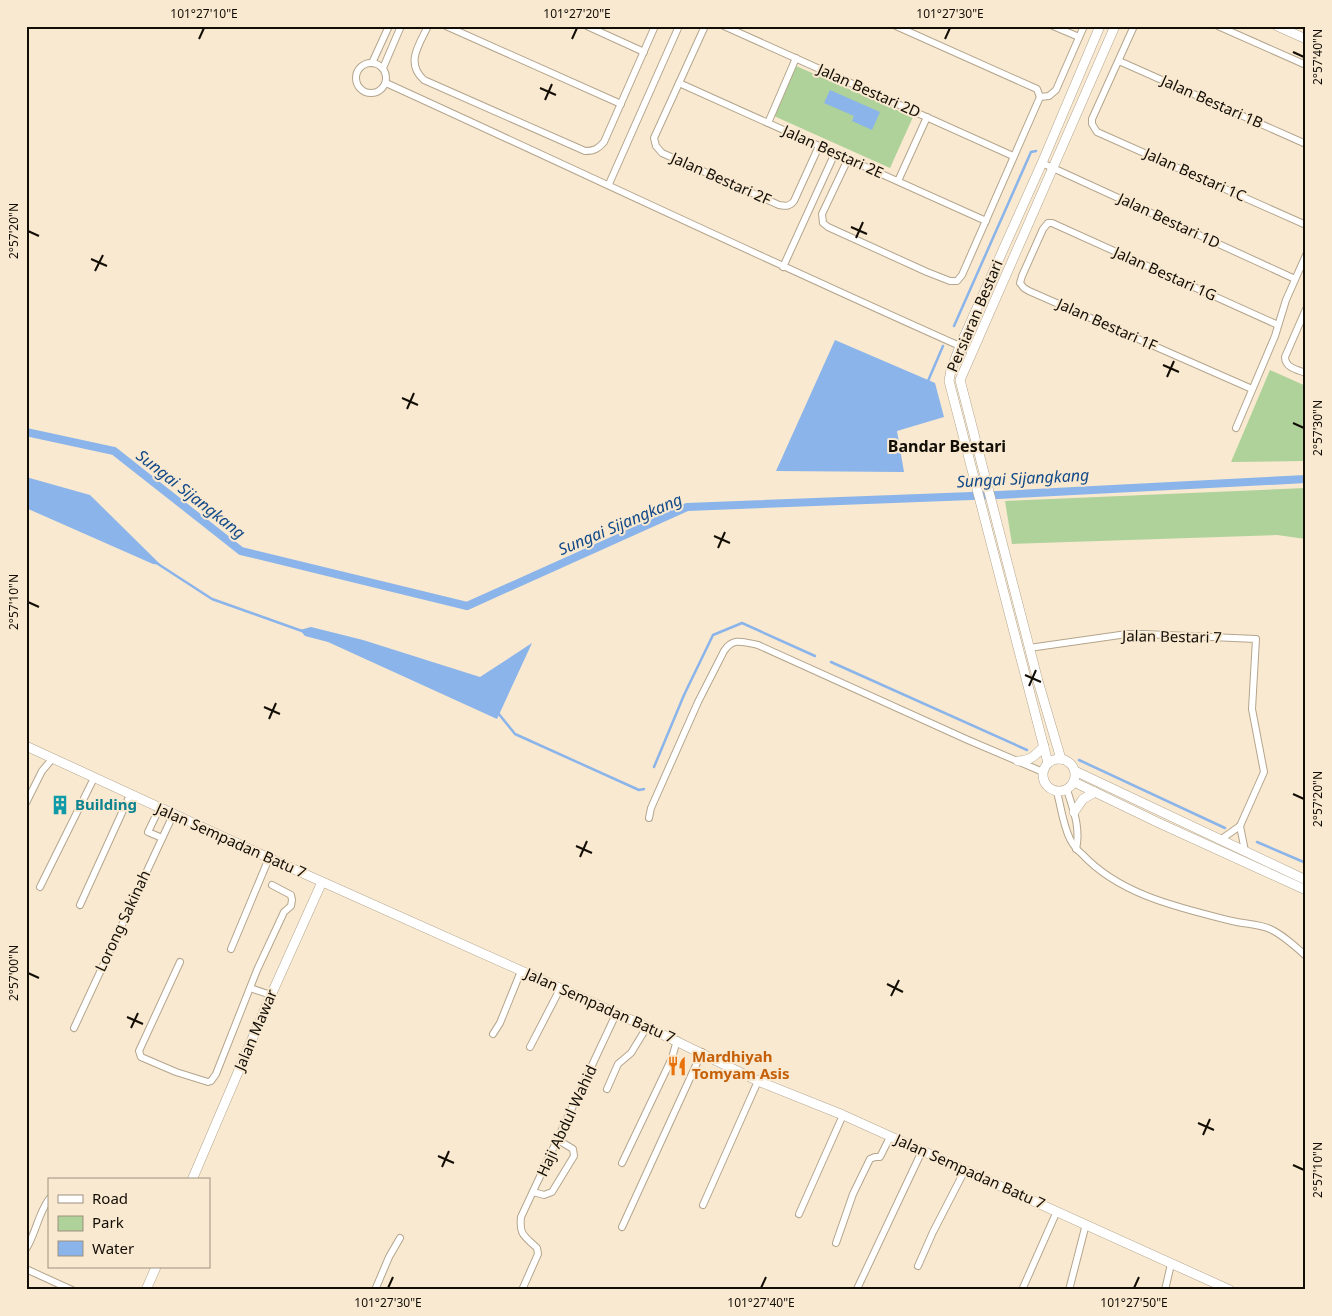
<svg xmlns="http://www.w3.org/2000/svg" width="1332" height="1316" viewBox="0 0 1332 1316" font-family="'Noto Sans',sans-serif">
<rect width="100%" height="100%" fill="#f9e9d0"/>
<g fill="#aed299">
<path d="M 796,66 L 913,117 L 890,168 L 774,116 Z"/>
<path d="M 1270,370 L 1306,386 L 1306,461 L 1231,462 Z"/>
<path d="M 1306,488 L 1306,539 L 1277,535 L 1012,544 L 1005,501 Z"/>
</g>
<g fill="#8ab4ea">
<path d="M 830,90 L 880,112 L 872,130 L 852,121 L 854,116 L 824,103 Z"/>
<path d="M 835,340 L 935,383 L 944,417 L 897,431 L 904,472 L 776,471 Z"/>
<path d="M 26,477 L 90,495 L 161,565 L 153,564 L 26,508 Z"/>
<path d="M 311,627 L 363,640 L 480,677 L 532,643 L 497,719 L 328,642 L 305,636 L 300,630 Z"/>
</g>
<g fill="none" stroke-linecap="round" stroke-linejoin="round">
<g stroke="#8ab4ea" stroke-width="2.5">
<path d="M 954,326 L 1031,152 L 1036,151"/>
<path d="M 928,381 L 943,346"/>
<path d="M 158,564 L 212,599 L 302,631"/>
<path d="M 831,662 L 1027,750"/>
<path d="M 498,713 L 515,734 L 639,790 L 644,789"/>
<path d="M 1079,760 L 1225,828"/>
<path d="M 654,767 L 684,695 L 713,635 L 742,623 L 815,656"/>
<path d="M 1257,842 L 1306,863"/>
</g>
<path stroke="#8ab4ea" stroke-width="8" d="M 26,432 L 114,451 L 241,551 L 467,606 L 687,507 L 998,495 L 1306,479"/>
<defs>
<g id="street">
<path d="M 428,26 C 419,45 405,63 424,80 L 585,151 C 594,151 598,149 604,142 L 655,26"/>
<path d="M 446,26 L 621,104"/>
<path d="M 587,26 L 644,52"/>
<path d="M 705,26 L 654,138 L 656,146 L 662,153 L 779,205 C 786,206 789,207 794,201 L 819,146"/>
<path d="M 724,26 L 1013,156"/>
<path d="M 896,26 L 1037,89 L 1040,97"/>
<path d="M 1053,26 L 1079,37"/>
<path d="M 1134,26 L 1092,119 L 1092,124 L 1097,132 L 1306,225"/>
<path d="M 1218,26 L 1306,65"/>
<path d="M 1119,61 L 1306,144"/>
<path d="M 372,63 L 389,26"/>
<circle cx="371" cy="78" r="15"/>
<path d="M 383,68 L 401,26"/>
<path d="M 386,83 C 581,172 775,264 971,351"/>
<path d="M 679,83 L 986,221"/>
<path d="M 1040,97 L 1049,96 L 1056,90 L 1084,26"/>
<path d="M 768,123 L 796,58"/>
<path d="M 848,159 L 822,214 L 823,223 L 828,227 L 927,272 L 950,281 L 957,281 L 962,275 L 1040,97"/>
<path d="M 1042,163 L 1295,279"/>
<path d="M 898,181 L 927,117"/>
<path d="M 609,184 L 679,26"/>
<path d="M 783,267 L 835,153"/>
<path d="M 1306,309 L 1285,357 C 1285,368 1298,370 1306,373"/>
<path d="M 1252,389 L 1029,291 L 1024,288 L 1020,283 L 1022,276 L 1043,229 L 1048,223 L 1052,223 L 1278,325"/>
<path d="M 1236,428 L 1275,336 L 1286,300 L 1306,255"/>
<path d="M 1029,648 L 1127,634 L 1144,634 L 1256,639 L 1252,709 L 1264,772 L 1240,826 L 1220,840"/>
<path d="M 1067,790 C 1073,809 1081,828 1076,849"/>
<path d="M 1057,792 C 1061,807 1063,825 1070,839 C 1073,845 1077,850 1082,854 C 1120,895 1180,908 1232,921 C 1244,924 1259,924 1270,929 C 1283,935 1295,946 1306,956"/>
<path d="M 26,803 L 42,771 L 53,758"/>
<path d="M 159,809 L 148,832 L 162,838"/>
<path d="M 649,818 L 651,808 L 698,702 L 724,651 C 733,637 743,642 758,645 L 968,740 L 1043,772"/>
<path d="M 1240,826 L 1245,851"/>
<path d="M 40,887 L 94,778"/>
<path d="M 80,905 L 130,795"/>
<path d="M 231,949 L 269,858"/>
<path d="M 180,962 L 139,1051 L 141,1057 L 176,1072 L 208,1082 L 211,1081 L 216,1074 L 257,970 L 284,912 L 291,906 L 292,900 L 291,895 L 272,885"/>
<path d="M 250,988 L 271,995"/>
<path d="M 74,1028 L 173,815"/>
<path d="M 493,1034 L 500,1023 L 521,971"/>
<path d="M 530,1047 L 560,989"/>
<path d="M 607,1089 L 618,1064 L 631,1053 L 647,1027"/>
<path d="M 622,1163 L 672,1058 L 677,1040"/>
<path d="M 533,1192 L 544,1195 L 552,1192 L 574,1156 L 573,1149 L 558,1140"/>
<path d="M 703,1205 L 758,1081"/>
<path d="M 799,1214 L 843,1115"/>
<path d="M 622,1227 L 702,1052"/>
<path d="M 836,1243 L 853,1194 L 870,1159 L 875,1157 L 880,1157 L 890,1137"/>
<path d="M 26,1249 C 36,1233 38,1214 49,1199"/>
<path d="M 918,1266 L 933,1232 L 965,1170"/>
<path d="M 26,1269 L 72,1290"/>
<path d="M 857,1289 L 922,1151"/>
<path d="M 375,1290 L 389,1257 L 400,1238"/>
<path d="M 522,1290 L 538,1254 L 537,1248 C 525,1236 519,1236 521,1217 L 616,1014"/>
<path d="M 1022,1290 L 1057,1211"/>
<path d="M 1069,1290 L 1086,1224"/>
<path d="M 1165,1290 L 1171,1264"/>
</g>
<g id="secondary">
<path d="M 1277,26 L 1306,39"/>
<path d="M 26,746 L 269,858 L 647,1027 L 758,1081 L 843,1115 L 1230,1290"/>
<circle cx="1059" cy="775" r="16"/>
<path d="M 1061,759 L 1038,681 L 960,380 L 1115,26"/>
<path d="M 1018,761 C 1030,761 1036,755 1044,746"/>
<path d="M 1048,763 L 949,381 L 951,370 L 960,346 L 1042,163 L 1100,26"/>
<path d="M 1075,771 L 1306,880"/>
<path d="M 1074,782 L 1159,823 L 1306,890"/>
<path d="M 1074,812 L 1083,799 L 1095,792"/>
<path d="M 192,1180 L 268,1002 L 322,882"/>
<path d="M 146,1290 L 156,1267"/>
</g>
</defs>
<use href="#street" stroke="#b4a58d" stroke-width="8"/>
<use href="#secondary" stroke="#b4a58d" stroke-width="10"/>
<use href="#street" stroke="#fff" stroke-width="6"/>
<use href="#secondary" stroke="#fff" stroke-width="9"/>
</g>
<path fill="none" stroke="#120d05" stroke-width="2" d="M 199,39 L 204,28M 572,39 L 577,28M 945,39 L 950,28M 1293,52 L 1304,57M 540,88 L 556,95M 545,100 L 552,84M 851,227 L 867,234M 28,231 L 39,236M 856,238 L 863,222M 91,259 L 107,266M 95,271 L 103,255M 1163,365 L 1179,372M 1167,377 L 1174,361M 402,398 L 418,405M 407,409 L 414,393M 1293,423 L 1304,428M 714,536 L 730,543M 718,548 L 725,532M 28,602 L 39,607M 1025,675 L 1041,682M 1029,686 L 1036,670M 264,707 L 280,714M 269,719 L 276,703M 1293,794 L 1304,799M 576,846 L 592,853M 580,857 L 587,841M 28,973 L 39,978M 887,984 L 903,992M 891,996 L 899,980M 127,1017 L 143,1024M 131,1028 L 138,1013M 1198,1123 L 1214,1130M 1203,1135 L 1210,1119M 438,1156 L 454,1163M 1293,1165 L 1304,1170M 442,1167 L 449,1151M 388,1288 L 393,1277M 761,1288 L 766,1277M 1134,1288 L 1139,1277"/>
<defs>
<symbol id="building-bare" viewBox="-9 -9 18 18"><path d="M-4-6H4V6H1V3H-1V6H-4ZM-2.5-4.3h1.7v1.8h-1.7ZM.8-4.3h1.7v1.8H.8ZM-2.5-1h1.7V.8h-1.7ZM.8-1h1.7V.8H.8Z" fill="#0f9aa8" stroke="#f9e9d0" stroke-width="2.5" paint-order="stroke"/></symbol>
<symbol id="restaurant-bare" viewBox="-9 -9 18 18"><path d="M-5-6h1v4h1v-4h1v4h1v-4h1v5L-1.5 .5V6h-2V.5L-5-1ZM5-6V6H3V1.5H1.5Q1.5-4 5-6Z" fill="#e8710a" stroke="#f9e9d0" stroke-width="2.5" paint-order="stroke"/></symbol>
</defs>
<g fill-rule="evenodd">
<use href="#building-bare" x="46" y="791" width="28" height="28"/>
<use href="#restaurant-bare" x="663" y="1052" width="28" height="28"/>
</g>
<g text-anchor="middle" stroke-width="4" stroke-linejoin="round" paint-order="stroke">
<g font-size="15" fill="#120d05" stroke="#f9e9d0">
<text transform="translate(869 91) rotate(24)" y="5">Jalan Bestari 2D</text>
<text transform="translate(1212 102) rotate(24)" y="5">Jalan Bestari 1B</text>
<text transform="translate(833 152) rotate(24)" y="5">Jalan Bestari 2E</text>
<text transform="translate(1195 175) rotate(24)" y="5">Jalan Bestari 1C</text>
<text transform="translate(721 179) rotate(24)" y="5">Jalan Bestari 2F</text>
<text transform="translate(1169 221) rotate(25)" y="5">Jalan Bestari 1D</text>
<text transform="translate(1165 274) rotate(24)" y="5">Jalan Bestari 1G</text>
<text transform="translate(975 316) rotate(-67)" y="5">Persiaran Bestari</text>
<text transform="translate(1107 325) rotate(24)" y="5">Jalan Bestari 1F</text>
<text transform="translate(1172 637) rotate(1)" y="5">Jalan Bestari 7</text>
<text transform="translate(231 841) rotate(24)" y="5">Jalan Sempadan Batu 7</text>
<text transform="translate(123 921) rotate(-65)" y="5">Lorong Sakinah</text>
<text transform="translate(600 1006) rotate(24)" y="5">Jalan Sempadan Batu 7</text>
<text transform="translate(256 1030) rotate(-67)" y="5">Jalan Mawar</text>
<text transform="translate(567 1121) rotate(-65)" y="5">Haji Abdul Wahid</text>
<text transform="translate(970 1172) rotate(24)" y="5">Jalan Sempadan Batu 7</text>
</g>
<g font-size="15" font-weight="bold" fill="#0d838f" stroke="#f9e9d0" text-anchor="start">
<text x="75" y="810">Building</text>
</g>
<g font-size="15" font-weight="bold" fill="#c56008" stroke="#f9e9d0" text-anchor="start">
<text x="692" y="1062">Mardhiyah<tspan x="692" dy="17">Tomyam Asis</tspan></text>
</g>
<g font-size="16" font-weight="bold" fill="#120d05" stroke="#f9e9d0">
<text x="947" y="452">Bandar Bestari</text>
</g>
<g font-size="16" font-style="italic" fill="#114989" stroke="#f9e9d0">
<text transform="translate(1023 478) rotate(-3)" y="6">Sungai Sijangkang</text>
<text transform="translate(191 494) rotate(38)" y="6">Sungai Sijangkang</text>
<text transform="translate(620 524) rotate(-23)" y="6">Sungai Sijangkang</text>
</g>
</g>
<rect width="1332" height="1316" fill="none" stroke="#f9e9d0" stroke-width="55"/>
<rect x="48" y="1178" width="162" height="90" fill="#f9e9d0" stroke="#9d917f"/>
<rect x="58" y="1195" width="25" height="8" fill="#ffffff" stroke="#9d917f"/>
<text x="92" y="1204" font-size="15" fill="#120d05">Road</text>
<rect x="58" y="1216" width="25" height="15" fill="#aed299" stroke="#9d917f"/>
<text x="92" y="1228" font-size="15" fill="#120d05">Park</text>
<rect x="58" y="1241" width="25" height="15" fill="#8ab4ea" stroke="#9d917f"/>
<text x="92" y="1254" font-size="15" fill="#120d05">Water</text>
<rect x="28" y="28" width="1276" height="1260" fill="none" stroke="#120d05" stroke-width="2"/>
<g font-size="12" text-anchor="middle" fill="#120d05">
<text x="204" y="18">101°27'10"E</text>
<text x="577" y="18">101°27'20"E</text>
<text x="950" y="18">101°27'30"E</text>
<text transform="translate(1318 57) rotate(-90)" y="4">2°57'40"N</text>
<text transform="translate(14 231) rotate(-90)" y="4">2°57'20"N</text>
<text transform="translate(1318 428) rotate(-90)" y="4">2°57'30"N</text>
<text transform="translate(14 602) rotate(-90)" y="4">2°57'10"N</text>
<text transform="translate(1318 799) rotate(-90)" y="4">2°57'20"N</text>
<text transform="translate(14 973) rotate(-90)" y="4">2°57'00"N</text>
<text transform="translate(1318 1170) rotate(-90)" y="4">2°57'10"N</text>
<text x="388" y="1307">101°27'30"E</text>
<text x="761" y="1307">101°27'40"E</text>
<text x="1134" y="1307">101°27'50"E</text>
</g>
</svg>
